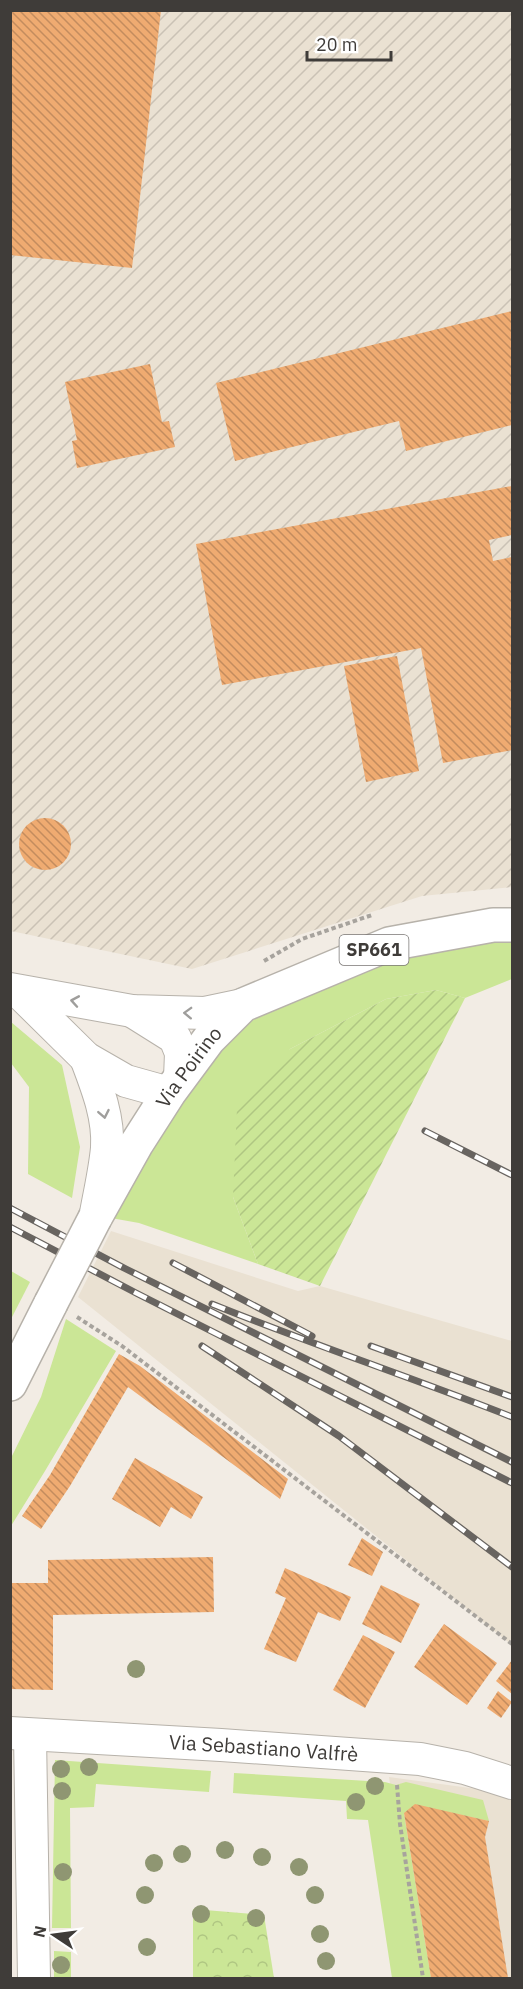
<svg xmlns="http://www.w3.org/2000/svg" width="523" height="1989" viewBox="0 0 523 1989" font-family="'IBM Plex Sans',sans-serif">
<defs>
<pattern id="industrial-furrows" width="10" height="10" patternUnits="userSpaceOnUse" patternTransform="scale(1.5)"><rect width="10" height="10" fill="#eae1d2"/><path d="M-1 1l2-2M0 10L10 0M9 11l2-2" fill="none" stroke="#cac2b5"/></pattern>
<pattern id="park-crowns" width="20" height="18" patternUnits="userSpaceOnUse" patternTransform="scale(1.5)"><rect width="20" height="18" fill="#cbe696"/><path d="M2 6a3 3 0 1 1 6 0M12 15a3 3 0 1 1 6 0" fill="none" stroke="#afc682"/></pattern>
<pattern id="garden-furrows" width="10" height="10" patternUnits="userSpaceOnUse" patternTransform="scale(1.5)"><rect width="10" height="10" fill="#cbe696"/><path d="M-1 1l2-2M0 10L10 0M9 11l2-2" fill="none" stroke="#afc682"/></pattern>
<pattern id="building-back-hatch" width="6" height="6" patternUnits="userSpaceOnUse" patternTransform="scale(1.5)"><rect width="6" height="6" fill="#efab71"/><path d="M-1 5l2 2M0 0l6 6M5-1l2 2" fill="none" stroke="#c38c5e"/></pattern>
</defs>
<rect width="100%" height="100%" fill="#f2ece4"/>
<g fill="#eae1d2">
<path d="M 111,1231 L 298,1291 L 320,1286 L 512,1341 L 512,1645 L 78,1297 Z"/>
<path d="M 389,1777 L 492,1791 L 512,1799 L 512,1978 L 416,1978 Z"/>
</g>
<path fill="url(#industrial-furrows)" d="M 11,11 L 512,11 L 512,887 L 422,896 L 192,969 L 11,931 Z"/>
<g fill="#cbe696">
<path d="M 512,933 L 512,979 L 465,998 L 436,990 L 386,999 L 290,1049 L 233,1197 L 258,1264 L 139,1223 L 111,1218 L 166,1118 L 238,1030 L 301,985 L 386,950 Z"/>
<path d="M 11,1022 L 62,1065 L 80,1147 L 72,1198 L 28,1174 L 29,1087 L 11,1063 Z"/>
<path d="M 11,1271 L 30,1282 L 11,1319 Z"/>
<path d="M 66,1319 L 116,1351 L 45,1471 L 11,1526 L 11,1458 L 41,1397 Z"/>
<path d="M 55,1760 L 211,1771 L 209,1792 L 96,1784 L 94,1807 L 70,1808 L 71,1928 L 52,1928 Z"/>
<path d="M 234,1773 L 385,1782 L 396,1785 L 406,1782 L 483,1800 L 489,1821 L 416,1805 L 404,1814 L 431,1978 L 392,1978 L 368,1820 L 347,1819 L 346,1801 L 233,1793 Z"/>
<path d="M 54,1951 L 71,1952 L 71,1978 L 54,1978 Z"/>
</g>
<path fill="url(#park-crowns)" d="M 193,1909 L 264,1915 L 274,1978 L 193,1978 Z"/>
<path fill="url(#garden-furrows)" d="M 436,990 L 465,998 L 320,1286 L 258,1264 L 233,1197 L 237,1108 L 290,1049 L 386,999 Z"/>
<g fill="url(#building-back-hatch)">
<path d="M 10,10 L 161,10 L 132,268 L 10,255 Z"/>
<path d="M 512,311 L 512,425 L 406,451 L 399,421 L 235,461 L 216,383 Z"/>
<path d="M 150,364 L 162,422 L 169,421 L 175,447 L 77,468 L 72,441 L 77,440 L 65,382 Z"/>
<path d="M 512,486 L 512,535 L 489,540 L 493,561 L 512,557 L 512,750 L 443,763 L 421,648 L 222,685 L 196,544 Z"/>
<path d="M 397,656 L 419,771 L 366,782 L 344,666 Z"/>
<circle cx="45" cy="844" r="26"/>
<path d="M 119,1354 L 140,1366 L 288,1479 L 280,1499 L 128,1387 L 70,1486 L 41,1529 L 22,1516 L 50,1475 Z"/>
<path d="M 135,1458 L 203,1497 L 191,1519 L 171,1507 L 160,1527 L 112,1499 Z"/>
<path d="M 362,1538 L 383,1552 L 372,1576 L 348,1565 Z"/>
<path d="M 213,1557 L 214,1612 L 53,1615 L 53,1690 L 10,1689 L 10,1583 L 48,1583 L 48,1560 Z"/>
<path d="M 285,1568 L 351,1597 L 340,1621 L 318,1612 L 296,1662 L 264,1649 L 286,1598 L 275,1593 Z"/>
<path d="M 381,1585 L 420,1604 L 401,1643 L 362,1624 Z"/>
<path d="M 444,1624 L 497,1663 L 467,1705 L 414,1667 Z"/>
<path d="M 363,1635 L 395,1652 L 365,1708 L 333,1690 Z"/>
<path d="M 512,1660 L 512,1694 L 496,1681 Z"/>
<path d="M 498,1691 L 512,1702 L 501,1718 L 487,1708 Z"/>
<path d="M 415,1804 L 489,1821 L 485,1837 L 508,1978 L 431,1978 L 404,1813 Z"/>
</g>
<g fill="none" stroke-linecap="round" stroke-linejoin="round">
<defs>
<g id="minor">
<path d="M 10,989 L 132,1011 L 205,1013 L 243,1005"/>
<path d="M 18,991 L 86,1058 L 126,1081 L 169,1093"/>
<path d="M 132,1011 L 175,1038 L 181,1053 L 180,1078"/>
<path d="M 86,1058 C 97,1087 109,1117 107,1148 C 105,1170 100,1191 96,1213"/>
<path id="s1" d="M 10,1733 L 221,1745 L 420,1759 L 465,1768 L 512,1783"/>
<path d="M 30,1735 L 34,1978"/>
</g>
<g id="major">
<path id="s2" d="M 95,1218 L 137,1143 L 169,1093 L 209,1039 L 243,1005 L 389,944 L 493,925 L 512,925"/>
<path d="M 10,1384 L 51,1303"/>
</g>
</defs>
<use href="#minor" stroke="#b7b2aa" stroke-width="34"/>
<use href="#major" stroke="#b7b2aa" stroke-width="36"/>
<g stroke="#a7a39d" stroke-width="4" stroke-dasharray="4.5 3" stroke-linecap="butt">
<path d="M 264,961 L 302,939 L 372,915"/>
<path d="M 77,1317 L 122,1346 L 512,1644"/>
<path d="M 397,1785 L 400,1824 L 423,1978"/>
</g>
<use href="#minor" stroke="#fff" stroke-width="32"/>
<use href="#major" stroke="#fff" stroke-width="33"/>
<defs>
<g id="rail">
<path d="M 425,1131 L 512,1175"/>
<path d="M 10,1208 L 126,1269 L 512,1462"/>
<path d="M 10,1227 L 138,1294 L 512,1483"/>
<path d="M 173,1263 L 312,1336"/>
<path d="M 212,1304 C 311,1344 413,1378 512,1417"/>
<path d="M 202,1346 L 339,1436 L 512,1567"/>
<path d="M 371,1346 L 512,1397"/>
</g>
</defs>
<use href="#rail" stroke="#686460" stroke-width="7"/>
<use href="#rail" stroke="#fff" stroke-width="4.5" stroke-dasharray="14" stroke-linecap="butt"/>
<defs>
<path id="major-bridge" d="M 51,1303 L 95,1218"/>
</defs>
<use href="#major-bridge" stroke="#b7b2aa" stroke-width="36" stroke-linecap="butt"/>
<use href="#major-bridge" stroke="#fff" stroke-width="33"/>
</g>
<g fill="#8f9672">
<circle cx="136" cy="1669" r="9"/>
<circle cx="89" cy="1767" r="9"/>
<circle cx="61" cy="1769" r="9"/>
<circle cx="375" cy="1786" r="9"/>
<circle cx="62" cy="1791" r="9"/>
<circle cx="356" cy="1802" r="9"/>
<circle cx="225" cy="1850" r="9"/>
<circle cx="182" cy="1854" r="9"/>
<circle cx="262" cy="1857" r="9"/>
<circle cx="154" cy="1863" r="9"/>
<circle cx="299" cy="1867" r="9"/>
<circle cx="63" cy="1872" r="9"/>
<circle cx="145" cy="1895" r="9"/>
<circle cx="315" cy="1895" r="9"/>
<circle cx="201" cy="1914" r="9"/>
<circle cx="256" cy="1918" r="9"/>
<circle cx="320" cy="1934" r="9"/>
<circle cx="147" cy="1947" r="9"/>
<circle cx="326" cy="1961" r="9"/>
<circle cx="61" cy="1965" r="9"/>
</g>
<defs><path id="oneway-chevron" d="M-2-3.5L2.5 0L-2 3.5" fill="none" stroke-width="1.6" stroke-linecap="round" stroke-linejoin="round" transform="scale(1.5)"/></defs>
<g stroke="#9f9e9c">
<use href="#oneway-chevron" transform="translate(75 1001) rotate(-170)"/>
<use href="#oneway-chevron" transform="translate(188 1013) rotate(-178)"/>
<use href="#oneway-chevron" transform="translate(104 1114) rotate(79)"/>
</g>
<g text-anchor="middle" stroke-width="5" stroke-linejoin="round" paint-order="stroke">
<rect fill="#fff" stroke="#797674" stroke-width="1.5" x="339.5" y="935" width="69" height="30" rx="4.5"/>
<g font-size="18" font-weight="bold" fill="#3f3c39">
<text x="374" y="956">SP661</text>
</g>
<g font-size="20" fill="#3f3c39" stroke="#fff">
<text dy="7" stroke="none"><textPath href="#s2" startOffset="178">Via Poirino</textPath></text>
<text dy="7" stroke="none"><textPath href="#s1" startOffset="254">Via Sebastiano Valfrè</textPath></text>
</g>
</g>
<rect width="523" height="1989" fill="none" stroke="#3f3c39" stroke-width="24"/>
<g transform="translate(54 1935) rotate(283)" stroke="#ffffff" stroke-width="4.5" paint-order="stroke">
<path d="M0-4.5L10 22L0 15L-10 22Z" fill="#3f3c39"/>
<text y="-9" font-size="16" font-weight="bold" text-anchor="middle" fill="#3f3c39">N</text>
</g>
<path d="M307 51v9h84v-9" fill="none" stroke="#3f3c39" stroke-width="3"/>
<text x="316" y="51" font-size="18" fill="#3f3c39" stroke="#ffffff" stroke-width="4.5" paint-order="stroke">20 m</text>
</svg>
